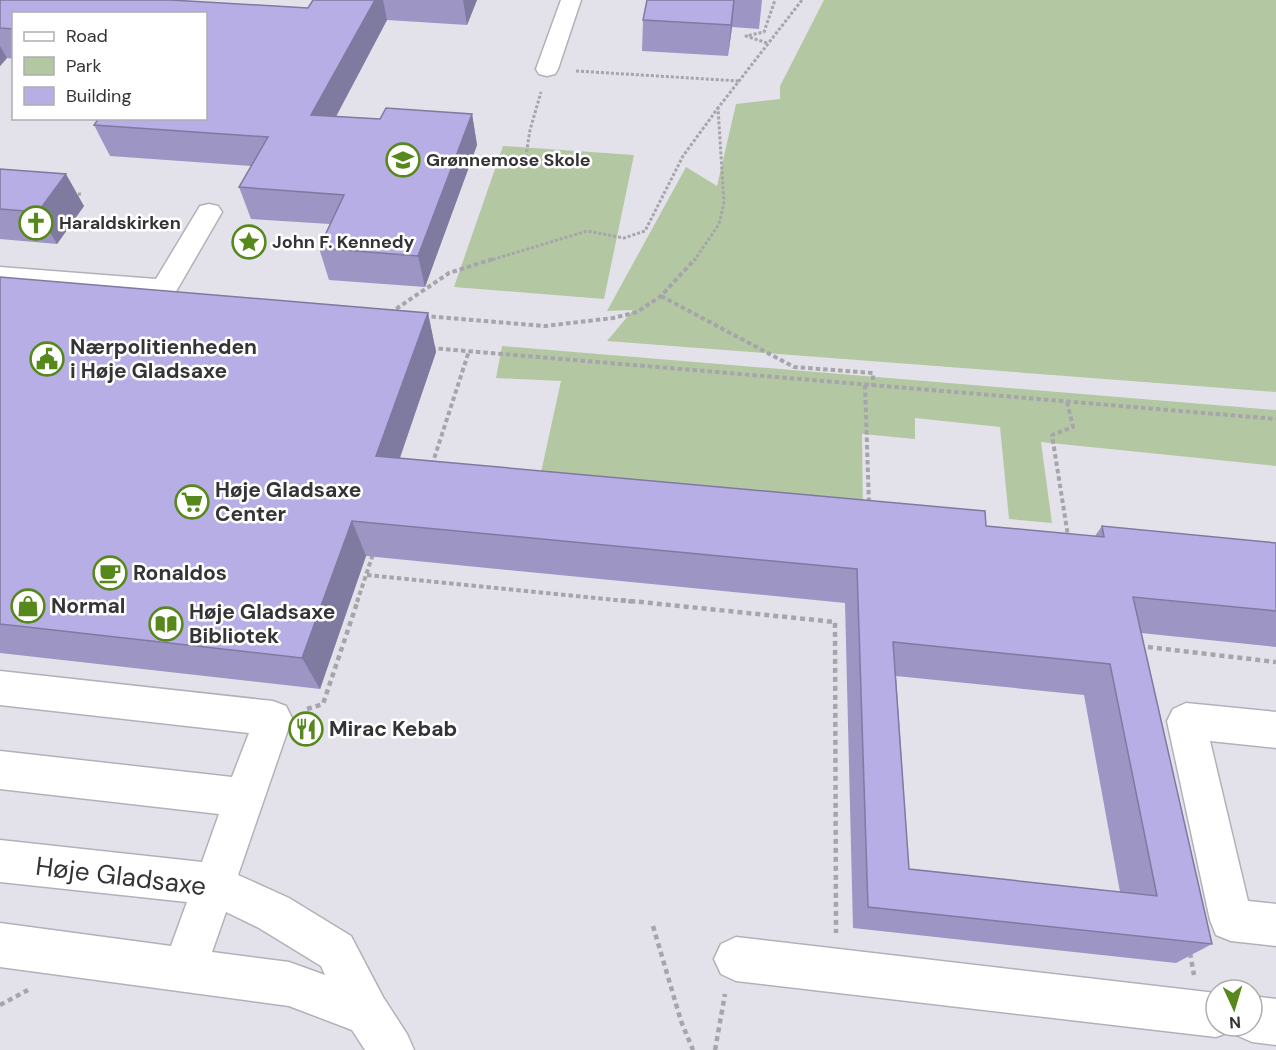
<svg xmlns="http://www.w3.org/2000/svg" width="1276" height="1050" viewBox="0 0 1276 1050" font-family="'DM Sans',sans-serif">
<rect width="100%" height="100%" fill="#e3e2ea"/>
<g fill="#b3c8a2">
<path d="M 824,0 L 1276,0 L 1276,392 L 607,341 L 633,310 L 607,311 L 686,167 L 717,186 L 736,104 L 780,99 L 780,86 Z"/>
<path d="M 503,146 L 634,155 L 604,299 L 454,287 Z"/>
<path d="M 502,346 L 1276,410 L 1276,466 L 1041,442 L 1052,523 L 1009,519 L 1000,427 L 915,418 L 915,439 L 862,434 L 863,513 L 538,486 L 561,381 L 496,378 Z"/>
</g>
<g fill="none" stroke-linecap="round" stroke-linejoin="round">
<defs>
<g id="minor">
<path d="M 561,0 L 581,0 L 558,69 L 555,74 L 547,76 L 539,74 L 536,69 Z"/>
<path d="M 209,204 L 218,206 L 222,212 L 174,295 L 164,298 L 0,285 L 0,267 L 156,279 L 200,206 Z"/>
<path d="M 0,671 L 273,701 L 286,706 L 292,718 L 238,875 L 289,898 L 351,936 L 383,997 L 407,1034 L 414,1050 L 365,1050 L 352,1030 L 289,1006 L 0,967 L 0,923 L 171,946 L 187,902 L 0,882 L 0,840 L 202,862 L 219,814 L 0,789 L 0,751 L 232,777 L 249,733 L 0,705 ZM 226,912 L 259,928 L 321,966 L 325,975 L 289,962 L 212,952 Z"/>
<path d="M 1186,703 L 1276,712 L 1276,748 L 1210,741 L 1248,901 L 1276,904 L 1276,946 L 1231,941 L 1216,935 L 1210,920 L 1167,721 L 1173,709 Z"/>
<path d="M 736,937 L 1216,993 L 1216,1026 L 1252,1026 L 1252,996 L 1276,999 L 1276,1045 L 1252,1042 L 1236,1035 L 1233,1028 L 1232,1031 L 1216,1037 L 736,981 L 721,974 L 714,959 L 721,944 Z"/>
</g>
</defs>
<use href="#minor" stroke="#b2b1b9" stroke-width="3"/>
<g stroke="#a6a5ab" stroke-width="3" stroke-dasharray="3 2" stroke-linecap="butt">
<path d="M 767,43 L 746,36 L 764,32 L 775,0"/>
<path d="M 576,71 L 739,81"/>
<path d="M 525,162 L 530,130 L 541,92"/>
<path d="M 73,194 L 81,194"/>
<path d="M 488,261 L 587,231 L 624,238 L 645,231 L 683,156 L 718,108"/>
<path d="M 694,261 L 719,224 L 724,203 L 718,108 L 802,0"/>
</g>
<g stroke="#a6a5ab" stroke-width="4" stroke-dasharray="4.5 3" stroke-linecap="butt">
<path d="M 661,296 L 794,367 L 873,373 L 873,386"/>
<path d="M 390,313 L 449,273 L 493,259"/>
<path d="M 424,316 L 545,326 L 613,318 L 637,312 L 661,296 L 695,259"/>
<path d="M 431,348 L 1276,419"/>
<path d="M 865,385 L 869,504"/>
<path d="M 1067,402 L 1073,427 L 1052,435 L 1068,536"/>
<path d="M 432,465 L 469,351"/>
<path d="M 367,575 L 636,602"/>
<path d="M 357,602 L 373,554"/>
</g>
<g stroke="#a6a5ab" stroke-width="4.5" stroke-dasharray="5 4" stroke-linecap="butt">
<path d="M 621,600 L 835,622 L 836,933"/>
<path d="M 1139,646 L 1276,662"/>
<path d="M 307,709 L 323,704 L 358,600"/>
<path d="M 653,926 L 681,1021 L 693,1050"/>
<path d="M 1190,953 L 1194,975"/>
<path d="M 0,1005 L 28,990"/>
<path d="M 715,1050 L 725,994"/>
</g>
<use href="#minor" fill="#fff" fill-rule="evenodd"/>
</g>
<g fill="#9d96c5" fill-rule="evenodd">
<path d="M 0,0 L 184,1 L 308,8 L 313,0 L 477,0 L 467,25 L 387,20 L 336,117 L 380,119 L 472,114 L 477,145 L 425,287 L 329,280 L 319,248 L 330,224 L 251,219 L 239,187 L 251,166 L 110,156 L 94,125 L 206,14 L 14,14 L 14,59 L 7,58 L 0,66 Z"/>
<path d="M 647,0 L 762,0 L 759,29 L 732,27 L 728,56 L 642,51 L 643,20 Z"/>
<path d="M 0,169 L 84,206 L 57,244 L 0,239 Z"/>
<path d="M 0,277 L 428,313 L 436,352 L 400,458 L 986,526 L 1095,536 L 1102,526 L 1276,543 L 1276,647 L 1141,633 L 1212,944 L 1176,963 L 853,928 L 845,603 L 366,556 L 320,689 L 0,653 ZM 896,676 L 1084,695 L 1120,892 L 909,869 Z"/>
</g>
<g fill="#7f7aa0">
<path d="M 375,0 L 383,0 L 387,20 L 320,146 L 311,115 Z"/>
<path d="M 463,0 L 477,0 L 467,25 Z"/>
<path d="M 734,0 L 732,27 L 728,56 L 731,25 Z"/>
<path d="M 0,46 L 7,58 L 0,66 Z"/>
<path d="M 472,114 L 477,145 L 425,287 L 418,256 Z"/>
<path d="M 66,174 L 84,206 L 57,244 L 38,212 Z"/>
<path d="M 428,313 L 436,352 L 388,492 L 376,456 Z"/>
<path d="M 352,521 L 366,556 L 320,689 L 302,658 Z"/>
</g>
<g fill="#b6aee5" stroke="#7f7aa0" stroke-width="1.5" fill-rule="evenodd">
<path d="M 0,0 L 171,0 L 308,8 L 313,0 L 375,0 L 311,115 L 380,119 L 386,108 L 472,114 L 418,256 L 319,248 L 344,195 L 239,187 L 268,137 L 94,125 L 99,118 L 206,118 L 206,14 L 14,14 L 14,29 L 0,28 Z"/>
<path d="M 647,0 L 734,0 L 731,25 L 643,20 Z"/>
<path d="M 0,169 L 66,174 L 38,212 L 0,209 Z"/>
<path d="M 0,277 L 428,313 L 376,456 L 985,511 L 986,526 L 1104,537 L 1102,526 L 1276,543 L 1276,611 L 1133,597 L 1212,944 L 868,907 L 857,569 L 352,521 L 302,658 L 0,624 ZM 893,642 L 1110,664 L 1157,896 L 909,869 Z"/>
</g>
<defs>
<symbol id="school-ring" viewBox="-11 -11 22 22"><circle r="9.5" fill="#fff" stroke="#57881c" stroke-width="1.5"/><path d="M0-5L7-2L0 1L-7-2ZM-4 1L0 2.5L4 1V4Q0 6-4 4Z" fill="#57881c"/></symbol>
<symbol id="church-ring" viewBox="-11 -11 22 22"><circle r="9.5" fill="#fff" stroke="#57881c" stroke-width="1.5"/><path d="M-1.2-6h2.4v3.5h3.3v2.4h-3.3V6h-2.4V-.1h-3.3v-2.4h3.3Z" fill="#57881c"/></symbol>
<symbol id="sight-ring" viewBox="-11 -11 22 22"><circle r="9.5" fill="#fff" stroke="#57881c" stroke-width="1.5"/><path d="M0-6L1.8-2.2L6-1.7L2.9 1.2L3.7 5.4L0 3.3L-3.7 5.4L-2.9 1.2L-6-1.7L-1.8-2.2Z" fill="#57881c"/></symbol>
<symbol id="civic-ring" viewBox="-11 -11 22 22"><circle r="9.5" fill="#fff" stroke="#57881c" stroke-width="1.5"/><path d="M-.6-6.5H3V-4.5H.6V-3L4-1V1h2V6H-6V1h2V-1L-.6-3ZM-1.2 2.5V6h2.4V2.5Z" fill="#57881c"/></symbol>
<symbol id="supermarket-ring" viewBox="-11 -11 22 22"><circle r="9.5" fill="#fff" stroke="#57881c" stroke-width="1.5"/><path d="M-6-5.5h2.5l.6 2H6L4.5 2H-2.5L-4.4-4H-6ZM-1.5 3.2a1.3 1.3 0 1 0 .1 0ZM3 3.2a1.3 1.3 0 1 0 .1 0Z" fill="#57881c"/></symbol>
<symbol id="cafe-ring" viewBox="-11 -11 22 22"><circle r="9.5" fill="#fff" stroke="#57881c" stroke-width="1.5"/><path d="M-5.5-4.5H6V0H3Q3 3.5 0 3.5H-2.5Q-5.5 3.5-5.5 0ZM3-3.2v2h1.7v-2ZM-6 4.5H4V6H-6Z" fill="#57881c"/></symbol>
<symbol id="shop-ring" viewBox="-11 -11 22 22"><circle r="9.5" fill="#fff" stroke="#57881c" stroke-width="1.5"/><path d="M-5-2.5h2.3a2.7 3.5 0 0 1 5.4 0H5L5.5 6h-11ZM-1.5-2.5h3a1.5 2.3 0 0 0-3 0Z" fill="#57881c"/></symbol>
<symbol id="library-ring" viewBox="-11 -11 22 22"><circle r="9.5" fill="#fff" stroke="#57881c" stroke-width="1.5"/><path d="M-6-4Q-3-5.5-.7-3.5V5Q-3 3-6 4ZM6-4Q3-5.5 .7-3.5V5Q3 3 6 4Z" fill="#57881c"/></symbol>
<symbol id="restaurant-ring" viewBox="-11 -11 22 22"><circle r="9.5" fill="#fff" stroke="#57881c" stroke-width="1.5"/><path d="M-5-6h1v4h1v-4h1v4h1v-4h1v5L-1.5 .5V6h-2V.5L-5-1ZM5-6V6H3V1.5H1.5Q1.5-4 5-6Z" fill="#57881c"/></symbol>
</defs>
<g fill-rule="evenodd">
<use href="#school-ring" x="384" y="141" width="38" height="38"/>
<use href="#church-ring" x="17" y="204" width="38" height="38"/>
<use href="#sight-ring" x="230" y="223" width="38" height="38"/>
<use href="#civic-ring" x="28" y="340" width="38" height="38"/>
<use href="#supermarket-ring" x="173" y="483" width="38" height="38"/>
<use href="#cafe-ring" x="91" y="554" width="38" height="38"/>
<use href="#shop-ring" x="9" y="587" width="38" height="38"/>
<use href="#library-ring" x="147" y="605" width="38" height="38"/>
<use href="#restaurant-ring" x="287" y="710" width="38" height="38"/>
</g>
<g text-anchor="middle" stroke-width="5" stroke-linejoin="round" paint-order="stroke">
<g font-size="18" font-weight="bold" fill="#343437" stroke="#fff" text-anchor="start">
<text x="426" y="166">Grønnemose Skole</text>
<text x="59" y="229">Haraldskirken</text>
<text x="272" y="248">John F. Kennedy</text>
</g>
<g font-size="21" font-weight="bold" fill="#343437" stroke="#fff" text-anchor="start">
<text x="70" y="354">Nærpolitienheden<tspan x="70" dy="24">i Høje Gladsaxe</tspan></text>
<text x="215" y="497">Høje Gladsaxe<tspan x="215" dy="24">Center</tspan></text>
<text x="133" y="580">Ronaldos</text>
<text x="51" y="613">Normal</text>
<text x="189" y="619">Høje Gladsaxe<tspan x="189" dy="24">Bibliotek</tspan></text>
<text x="329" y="736">Mirac Kebab</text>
</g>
<g font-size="26" fill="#343437" stroke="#fff">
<text transform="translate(121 876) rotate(7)" y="9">Høje Gladsaxe</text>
</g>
</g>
<rect x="12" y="12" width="195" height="108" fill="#ffffff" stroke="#aeaeaf" stroke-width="1.5"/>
<rect x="24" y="32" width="30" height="9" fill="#ffffff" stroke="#aeaeaf" stroke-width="1.5"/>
<text x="66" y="42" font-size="18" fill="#343437">Road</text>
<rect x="24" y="57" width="30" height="18" fill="#b3c8a2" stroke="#aeaeaf" stroke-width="1.5"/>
<text x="66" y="72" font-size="18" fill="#343437">Park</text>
<rect x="24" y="87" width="30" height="18" fill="#b6aee5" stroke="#aeaeaf" stroke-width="1.5"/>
<text x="66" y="102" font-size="18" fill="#343437">Building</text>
<g transform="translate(1234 1008) rotate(176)"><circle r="28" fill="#ffffff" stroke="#aeaeaf" stroke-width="1.5"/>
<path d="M0-4.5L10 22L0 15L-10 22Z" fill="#57881c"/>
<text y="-9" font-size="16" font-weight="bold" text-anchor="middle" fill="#343437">N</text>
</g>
</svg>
